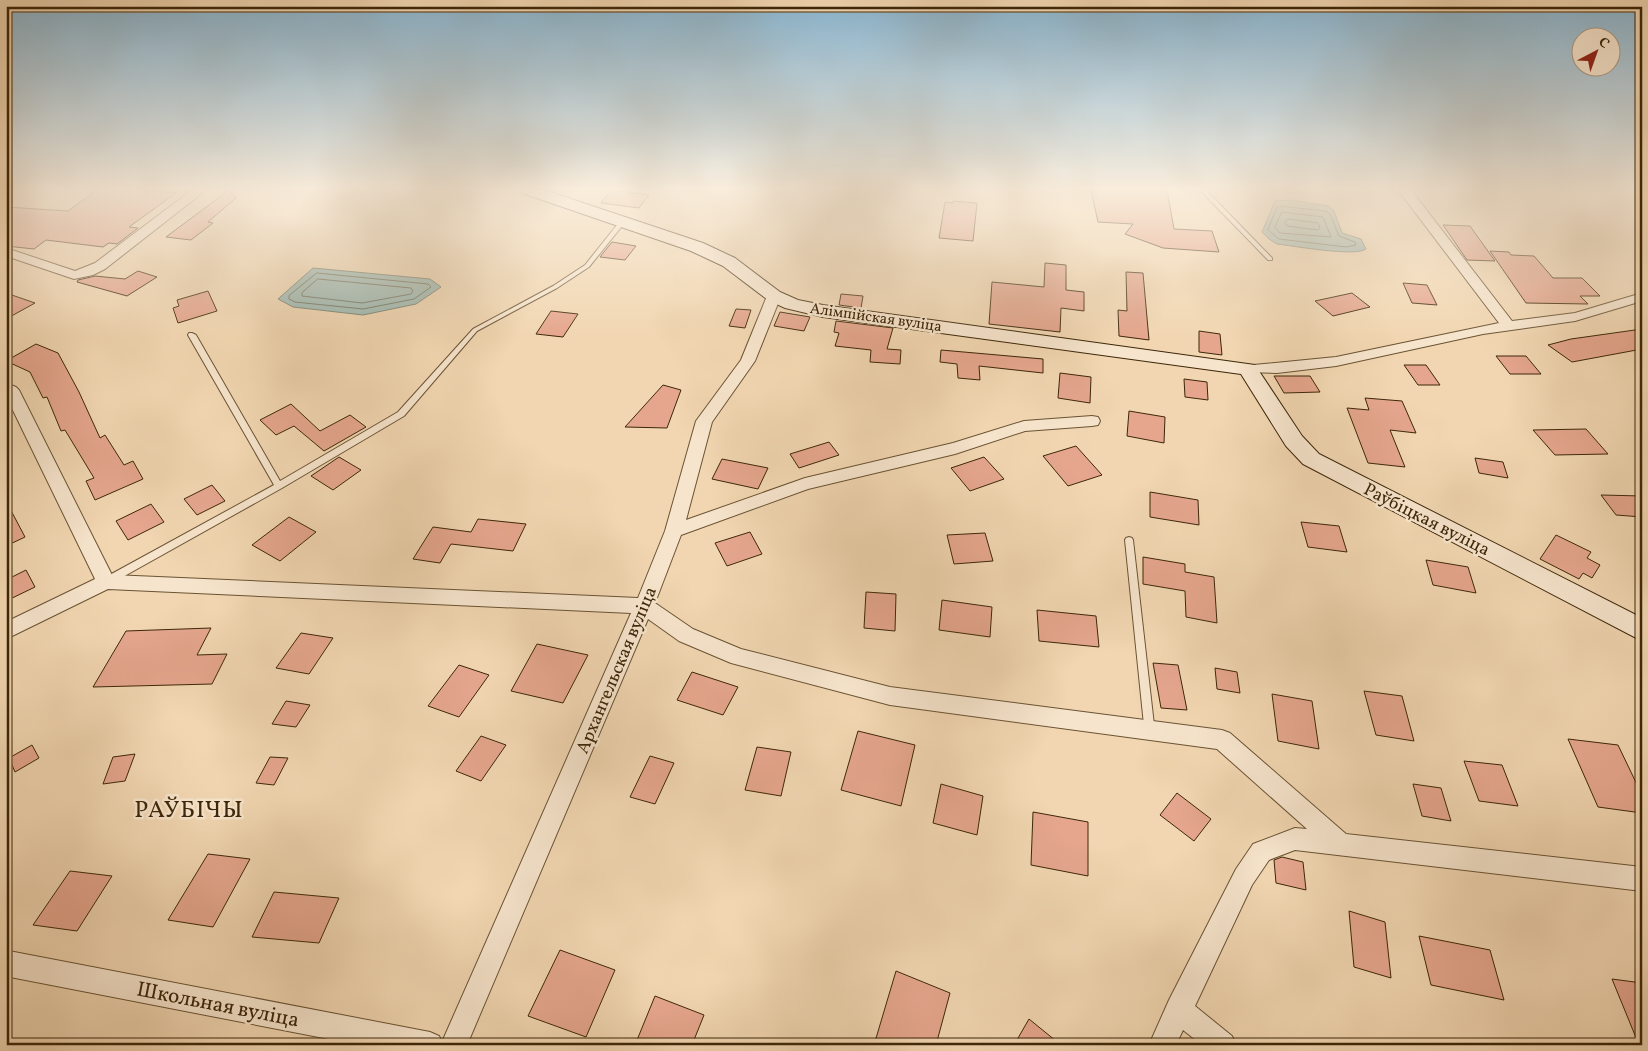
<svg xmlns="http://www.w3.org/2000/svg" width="1648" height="1051" viewBox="0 0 1648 1051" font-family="Vollkorn,serif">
<rect width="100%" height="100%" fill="#f1d6b1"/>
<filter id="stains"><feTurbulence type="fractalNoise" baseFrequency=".004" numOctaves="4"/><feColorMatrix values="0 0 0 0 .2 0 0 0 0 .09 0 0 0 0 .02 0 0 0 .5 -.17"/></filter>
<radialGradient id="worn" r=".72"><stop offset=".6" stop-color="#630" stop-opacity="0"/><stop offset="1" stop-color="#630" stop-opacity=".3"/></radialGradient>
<g fill="#9bb8b2" stroke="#757e6e">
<path d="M 1292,200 L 1328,206 L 1334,211 L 1342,233 L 1361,239 L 1366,249 C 1355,257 1294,246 1277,244 L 1269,239 L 1262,232 L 1275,201 Z"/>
<path d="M 313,268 L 430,279 L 441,287 L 416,304 L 363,315 L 293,307 L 278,299 Z"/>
</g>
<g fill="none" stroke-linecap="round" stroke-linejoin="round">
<g stroke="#6c705e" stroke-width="1">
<path d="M 1278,206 L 1326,211 L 1330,214 L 1339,236 L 1355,242 L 1356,245 L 1346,247 L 1279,239 L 1268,230 Z"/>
<path d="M 1282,212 L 1323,217 L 1331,237 L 1280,233 L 1275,228 Z"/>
<path d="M 1288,219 L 1318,223 L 1320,228 L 1318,230 L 1287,226 L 1285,223 Z"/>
<path d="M 317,273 L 428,284 L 431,287 L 414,299 L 363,309 L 295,302 L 289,299 L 289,296 Z"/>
<path d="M 318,279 L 411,288 L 413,291 L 411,294 L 362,303 L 302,296 L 302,293 Z"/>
</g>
</g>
<g fill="#e5a68d" stroke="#3d2709">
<path d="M 97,190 L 156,190 L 176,193 L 129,227 L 138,228 L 117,244 L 109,243 L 103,247 L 46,240 L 34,249 L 6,246 L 6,207 L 68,211 Z"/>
<path d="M 229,190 L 236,198 L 208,222 L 213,223 L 191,240 L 166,237 Z"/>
<path d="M 611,190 L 613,190 L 649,195 L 639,208 L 601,203 Z"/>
<path d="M 1091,190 L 1167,190 L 1174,229 L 1212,231 L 1219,252 L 1163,248 L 1125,234 L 1133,224 L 1098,222 Z"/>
<path d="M 953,201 L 977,203 L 973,241 L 939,238 L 945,202 L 953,203 Z"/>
<path d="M 1443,225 L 1470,226 L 1495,261 L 1467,260 Z"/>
<path d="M 612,242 L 636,246 L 625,260 L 600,257 Z"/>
<path d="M 1490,251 L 1509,252 L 1511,255 L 1534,256 L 1553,278 L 1582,278 L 1600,296 L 1580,296 L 1588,304 L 1526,303 Z"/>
<path d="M 1045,263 L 1066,265 L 1066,290 L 1084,292 L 1084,311 L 1061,308 L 1060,332 L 989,324 L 992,282 L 1044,287 Z"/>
<path d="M 138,271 L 157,277 L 127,296 L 77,282 L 78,280 L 95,276 L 125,279 Z"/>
<path d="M 1126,272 L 1143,273 L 1149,340 L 1119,336 L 1118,310 L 1127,311 Z"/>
<path d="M 1403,283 L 1427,285 L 1437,305 L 1412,303 Z"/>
<path d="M 208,291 L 217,311 L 178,323 L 173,308 L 179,306 L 177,300 Z"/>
<path d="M 6,293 L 35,303 L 6,319 Z"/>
<path d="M 1352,293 L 1370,307 L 1333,316 L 1315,301 Z"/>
<path d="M 841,294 L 863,296 L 861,308 L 839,305 Z"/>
<path d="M 736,309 L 751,310 L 745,328 L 729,326 Z"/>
<path d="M 551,311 L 578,314 L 563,337 L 536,334 Z"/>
<path d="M 780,312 L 810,317 L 804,331 L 774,326 Z"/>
<path d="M 836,321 L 893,328 L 887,349 L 901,350 L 900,364 L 870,362 L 871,350 L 835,346 L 839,333 L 834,332 Z"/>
<path d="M 1642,329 L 1642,349 L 1572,362 L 1548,345 L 1571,339 Z"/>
<path d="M 1199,331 L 1220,334 L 1222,355 L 1199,352 Z"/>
<path d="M 36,344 L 58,353 L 79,392 L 100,438 L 105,435 L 124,465 L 133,461 L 143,479 L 95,500 L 86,481 L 94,478 L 65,430 L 61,431 L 47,397 L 43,398 L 30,372 L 6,361 Z"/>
<path d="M 941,350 L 1043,359 L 1043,373 L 979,366 L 980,380 L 958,378 L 957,364 L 940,362 Z"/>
<path d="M 1496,356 L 1526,356 L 1541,374 L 1510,374 Z"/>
<path d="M 1404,365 L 1426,365 L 1440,385 L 1418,385 Z"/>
<path d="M 1060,373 L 1091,377 L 1090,403 L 1058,398 Z"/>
<path d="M 1274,376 L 1310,376 L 1320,392 L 1284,393 Z"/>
<path d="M 1184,379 L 1207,382 L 1208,400 L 1185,397 Z"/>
<path d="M 663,385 L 681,390 L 667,428 L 625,427 Z"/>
<path d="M 1365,398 L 1402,401 L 1416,433 L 1390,430 L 1405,467 L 1368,463 L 1347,408 L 1369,410 Z"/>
<path d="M 291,404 L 320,431 L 350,415 L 366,427 L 324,451 L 294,426 L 276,435 L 260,420 Z"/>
<path d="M 1129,411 L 1165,417 L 1164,443 L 1127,436 Z"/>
<path d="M 1586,429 L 1608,454 L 1555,455 L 1533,430 Z"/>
<path d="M 829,442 L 839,455 L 799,468 L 790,454 Z"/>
<path d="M 1076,446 L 1102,475 L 1068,486 L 1043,456 Z"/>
<path d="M 339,457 L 361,470 L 333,490 L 311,476 Z"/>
<path d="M 984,457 L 1004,479 L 970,491 L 951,468 Z"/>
<path d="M 1475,458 L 1503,462 L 1508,478 L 1479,473 Z"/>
<path d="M 722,459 L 768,468 L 758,489 L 712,479 Z"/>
<path d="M 212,485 L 225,501 L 197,515 L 184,499 Z"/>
<path d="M 1150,492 L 1198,500 L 1199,525 L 1150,517 Z"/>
<path d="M 1601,495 L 1642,496 L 1642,517 L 1616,515 Z"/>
<path d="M 6,501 L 25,537 L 6,546 Z"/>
<path d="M 151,504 L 164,522 L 128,540 L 116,521 Z"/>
<path d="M 289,517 L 316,532 L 280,561 L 252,545 Z"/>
<path d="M 478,519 L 526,524 L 513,551 L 451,544 L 440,563 L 413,559 L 433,527 L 471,532 Z"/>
<path d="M 1301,522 L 1339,526 L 1347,552 L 1308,547 Z"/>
<path d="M 750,532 L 762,554 L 727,566 L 715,543 Z"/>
<path d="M 985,533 L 993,561 L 954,564 L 947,535 Z"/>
<path d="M 1556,535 L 1591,552 L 1587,558 L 1600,565 L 1592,578 L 1583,573 L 1579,579 L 1540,559 Z"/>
<path d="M 1143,557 L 1185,564 L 1185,572 L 1214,577 L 1217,623 L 1186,617 L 1185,591 L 1143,584 Z"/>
<path d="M 1426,560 L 1468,567 L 1476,593 L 1433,585 Z"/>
<path d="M 26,570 L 35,587 L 6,601 L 6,580 Z"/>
<path d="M 866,592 L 896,594 L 895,631 L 864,628 Z"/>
<path d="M 942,600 L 992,607 L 990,637 L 939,630 Z"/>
<path d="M 1037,610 L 1096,616 L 1099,647 L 1039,641 Z"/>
<path d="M 211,628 L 197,655 L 227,654 L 212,684 L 93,687 L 126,631 Z"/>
<path d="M 301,633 L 333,638 L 309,674 L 276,668 Z"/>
<path d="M 537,644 L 588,655 L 563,703 L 511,691 Z"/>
<path d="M 1153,663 L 1178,665 L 1187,710 L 1161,708 Z"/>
<path d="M 459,665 L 489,675 L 459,717 L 428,706 Z"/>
<path d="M 1215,668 L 1237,672 L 1240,693 L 1217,689 Z"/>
<path d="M 692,672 L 738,687 L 723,715 L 677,700 Z"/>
<path d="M 1364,691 L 1402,696 L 1414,741 L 1376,735 Z"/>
<path d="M 1272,694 L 1312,701 L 1319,749 L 1278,741 Z"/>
<path d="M 286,701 L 310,705 L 296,727 L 272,724 Z"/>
<path d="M 858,731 L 915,745 L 901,806 L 841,790 Z"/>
<path d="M 481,736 L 506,745 L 481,781 L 456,771 Z"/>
<path d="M 1568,739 L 1618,745 L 1642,795 L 1642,813 L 1598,807 Z"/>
<path d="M 32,745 L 39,758 L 15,772 L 9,758 Z"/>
<path d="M 757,747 L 791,752 L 781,796 L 745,790 Z"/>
<path d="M 135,754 L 125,781 L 103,784 L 113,757 Z"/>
<path d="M 650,756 L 674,763 L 655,804 L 630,797 Z"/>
<path d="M 270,757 L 288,758 L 274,785 L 256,783 Z"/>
<path d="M 1464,761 L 1502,765 L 1518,806 L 1479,801 Z"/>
<path d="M 941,784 L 983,796 L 977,835 L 933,823 Z"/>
<path d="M 1413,784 L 1441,788 L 1451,821 L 1422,816 Z"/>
<path d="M 1177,793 L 1211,819 L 1194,841 L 1160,815 Z"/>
<path d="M 1033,812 L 1088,822 L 1088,876 L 1031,865 Z"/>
<path d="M 208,854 L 250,859 L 213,927 L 168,920 Z"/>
<path d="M 1282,857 L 1303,862 L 1306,890 L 1276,883 L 1274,860 Z"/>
<path d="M 70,871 L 112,876 L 77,931 L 33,925 Z"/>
<path d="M 274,892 L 339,898 L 319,943 L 252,937 Z"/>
<path d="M 1349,911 L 1385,922 L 1391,978 L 1354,967 Z"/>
<path d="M 1419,936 L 1490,950 L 1504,1000 L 1431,985 Z"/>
<path d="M 560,950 L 615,970 L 586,1037 L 528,1016 Z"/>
<path d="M 896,971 L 950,993 L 936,1045 L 874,1045 Z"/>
<path d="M 1612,979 L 1642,983 L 1642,1045 L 1639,1045 Z"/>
<path d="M 655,996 L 704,1015 L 692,1045 L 635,1045 Z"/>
<path d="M 1029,1019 L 1061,1045 L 1014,1045 Z"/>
</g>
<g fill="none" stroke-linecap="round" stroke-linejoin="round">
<defs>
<g id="lane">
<path d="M 1200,190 L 1206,190 L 1272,258 L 1272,260 L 1268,260 Z"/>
<path d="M 621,220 L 626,221 L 589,267 L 557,288 L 477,331 L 404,416 L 282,488 L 112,583 L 106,583 L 104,580 L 106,577 L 274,485 L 188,335 L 189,333 L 192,333 L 196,335 L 280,481 L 398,412 L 473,329 L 553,286 L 585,265 Z"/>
<path d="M 1129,537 L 1132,538 L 1133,540 L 1154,725 L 1153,728 L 1149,730 L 1145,728 L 1144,725 L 1125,540 L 1126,538 Z"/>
</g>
<g id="street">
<path d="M 192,190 L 206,190 L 105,269 L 93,275 L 74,279 L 6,256 L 6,248 L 75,271 L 95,263 Z"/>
<path d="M 1391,190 L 1411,190 L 1512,321 L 1575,313 L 1642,293 L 1642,301 L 1575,321 L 1483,334 L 1336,366 L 1277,373 L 1243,372 L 1241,369 L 1243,366 L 1336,357 L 1499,323 L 1402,195 Z"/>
<path d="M 774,292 L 781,296 L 755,361 L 712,422 L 686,520 L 805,478 L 953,443 L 1024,421 L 1092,416 L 1098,417 L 1100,421 L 1098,425 L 1092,426 L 1025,431 L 955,454 L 808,489 L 681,535 L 655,603 L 693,629 L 741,649 L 890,687 L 1222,730 L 1230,733 L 1346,834 L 1642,867 L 1642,891 L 1295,850 L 1269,860 L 1252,885 L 1195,1006 L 1232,1036 L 1236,1045 L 1202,1045 L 1183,1030 L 1176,1045 L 1149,1045 L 1169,1000 L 1236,869 L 1253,844 L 1295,828 L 1307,829 L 1217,749 L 890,705 L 731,663 L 679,641 L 648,619 L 467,1045 L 360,1045 L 10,977 L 6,978 L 6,953 L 9,951 L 430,1032 L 439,1036 L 442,1042 L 631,613 L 108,589 L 6,639 L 6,622 L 95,579 L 6,396 L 6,383 L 16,387 L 19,390 L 112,575 L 638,598 L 665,531 L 696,421 L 741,360 L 767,296 Z"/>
</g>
<path id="secondary" d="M 520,190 L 544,190 L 703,243 L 735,258 L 780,292 L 798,300 L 823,305 L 1255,365 L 1302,436 L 1319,454 L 1642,618 L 1642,641 L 1303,464 L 1286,446 L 1241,374 L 823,317 L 785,308 L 768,300 L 723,266 L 691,251 L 522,193 Z"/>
</defs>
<use href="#lane" stroke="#6a5333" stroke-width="2"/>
<use href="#street" stroke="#6a5333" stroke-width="2"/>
<use href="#secondary" stroke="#3d2709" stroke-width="2"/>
<use href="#lane" fill="#f6e4cc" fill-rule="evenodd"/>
<use href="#street" fill="#f6e4cc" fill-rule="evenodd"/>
<use href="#secondary" fill="#f6e4cc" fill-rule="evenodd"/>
</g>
<linearGradient id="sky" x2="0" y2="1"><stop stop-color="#89b6d2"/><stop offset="0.56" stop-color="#f9eddc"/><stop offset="1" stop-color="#f9eddc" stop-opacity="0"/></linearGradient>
<rect width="1648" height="337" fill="url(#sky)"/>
<g text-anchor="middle" stroke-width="5" stroke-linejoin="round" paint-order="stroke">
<g font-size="15" fill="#3d2709" stroke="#f6e4cc">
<text transform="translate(876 317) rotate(8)" y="5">Алімпійская вуліца</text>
</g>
<g font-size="18" fill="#3d2709" stroke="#f6e4cc">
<text transform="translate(1427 519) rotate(27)" y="6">Раўбіцкая вуліца</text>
<text transform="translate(616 670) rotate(-67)" y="6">Архангельская вуліца</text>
</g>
<g font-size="21" fill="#3d2709" stroke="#f6e4cc">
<text transform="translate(218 1004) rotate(11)" y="7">Школьная вуліца</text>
</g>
<g font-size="24" letter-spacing="1" fill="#3d2709" stroke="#f6e4cc">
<text x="189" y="817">РАЎБІЧЫ</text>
</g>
</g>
<rect width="1648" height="1051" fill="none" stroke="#f1d6b1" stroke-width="25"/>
<rect x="8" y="8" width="1633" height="1036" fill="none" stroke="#3d2709" stroke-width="2.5"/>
<rect x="12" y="12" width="1623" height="1026" fill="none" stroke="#3d2709"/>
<g transform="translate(1596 52) rotate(41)"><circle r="24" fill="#f6e4cc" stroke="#ac987e"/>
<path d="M0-4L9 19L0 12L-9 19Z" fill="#8f2418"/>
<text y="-8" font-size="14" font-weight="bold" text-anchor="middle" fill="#3d2709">С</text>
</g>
<rect width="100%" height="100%" filter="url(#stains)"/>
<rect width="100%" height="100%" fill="url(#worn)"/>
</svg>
